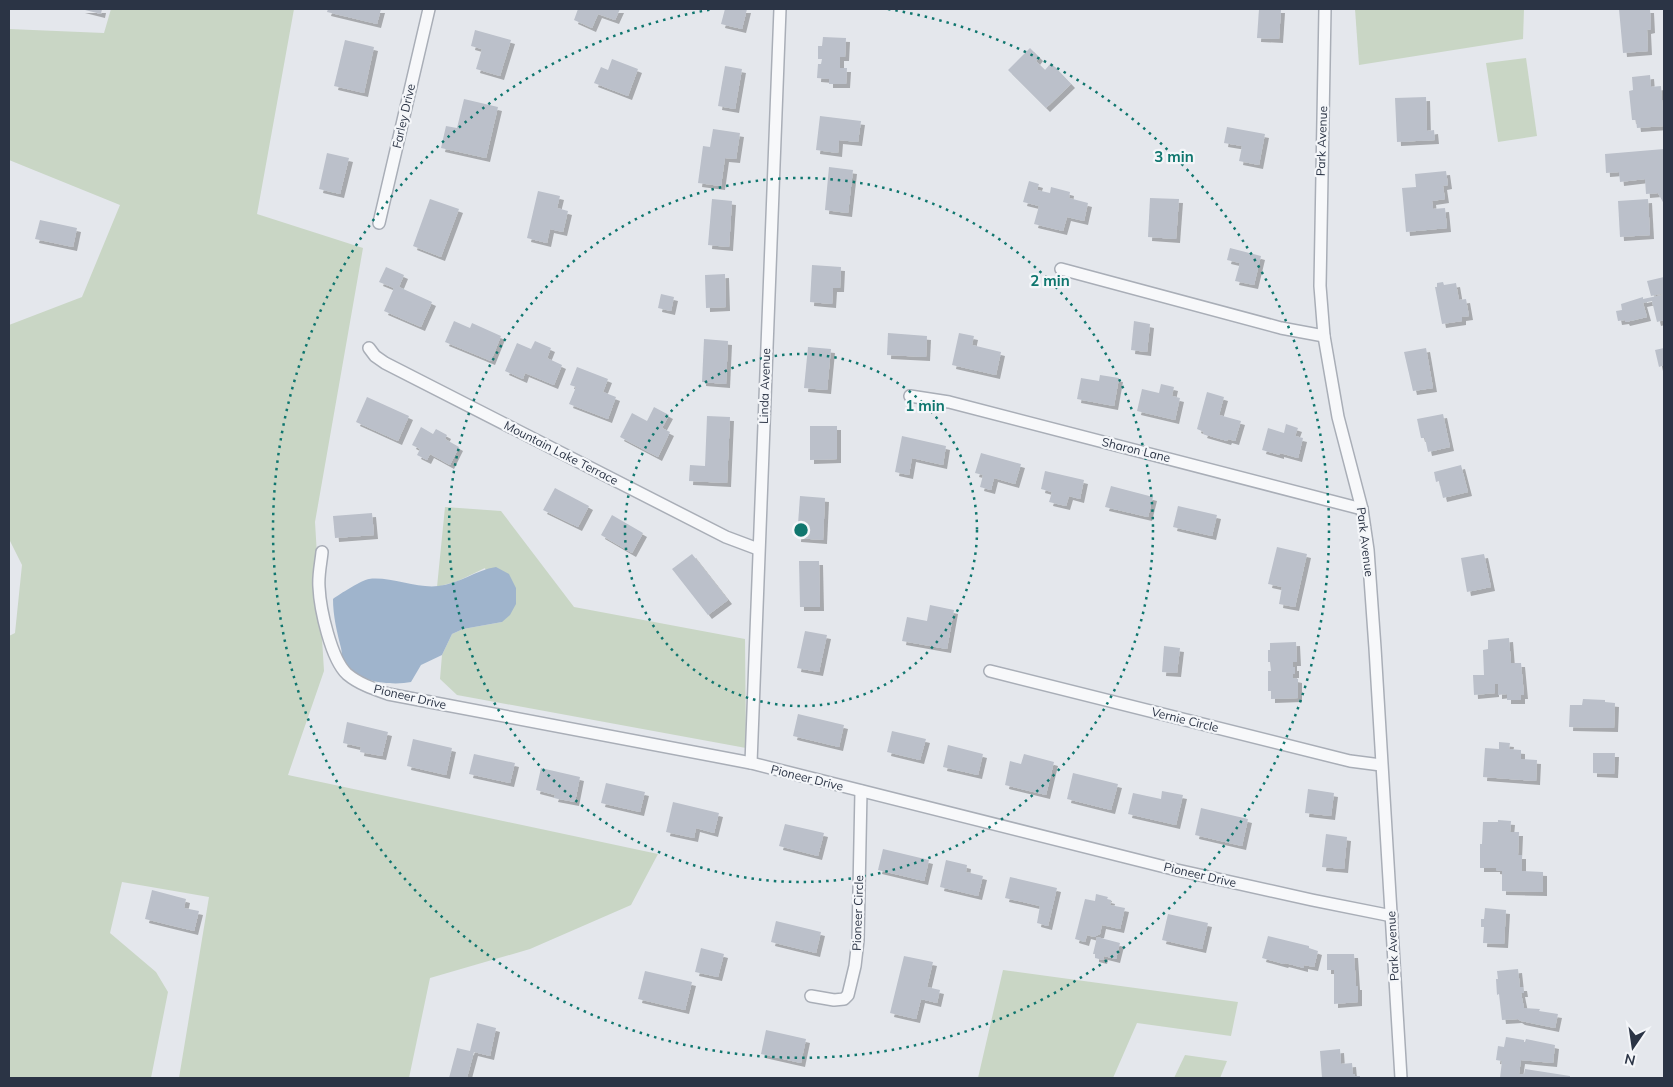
<svg xmlns="http://www.w3.org/2000/svg" width="1673" height="1087" viewBox="0 0 1673 1087" font-family="Mulish,sans-serif">
<defs>
<filter id="shadow"><feDropShadow dx="4" dy="4" stdDeviation="0" flood-color="#0004"/></filter>
</defs>
<rect width="100%" height="100%" fill="#e4e7ec"/>
<g fill="#c9d6c5">
<path d="M 111,9 L 294,9 L 257,214 L 363,248 L 315,522 L 324,671 L 288,775 L 658,854 L 631,905 L 530,949 L 430,978 L 409,1078 L 179,1078 L 209,897 L 122,882 L 110,933 L 156,972 L 168,992 L 151,1078 L 9,1078 L 9,636 L 15,633 L 22,565 L 9,539 L 9,325 L 82,297 L 120,205 L 9,160 L 9,29 L 104,33 Z"/>
<path d="M 1355,9 L 1524,9 L 1523,39 L 1359,65 Z"/>
<path d="M 1526,58 L 1537,136 L 1498,142 L 1486,63 Z"/>
<path d="M 445,507 L 501,511 L 574,607 L 745,639 L 746,748 L 457,695 L 440,679 L 442,655 L 452,634 L 463,629 L 502,622 L 485,568 L 458,581 L 437,587 Z"/>
<path d="M 1003,970 L 1238,1002 L 1231,1036 L 1137,1023 L 1113,1078 L 978,1078 Z"/>
<path d="M 1185,1055 L 1227,1061 L 1220,1078 L 1174,1078 Z"/>
</g>
<path fill="#9fb4cc" d="M 496,567 L 509,574 L 516,588 L 516,604 L 510,615 L 502,622 L 463,629 L 452,634 L 442,655 L 421,665 L 411,682 C 392,686 354,682 344,663 C 342,659 342,652 341,648 C 337,632 333,616 333,599 C 338,595 364,579 369,579 C 389,576 419,589 438,586 C 459,584 476,570 496,567 Z"/>
<g fill="#bbc0ca" filter="url(#shadow)">
<path d="M 81,9 L 102,9 L 101,14 Z"/>
<path d="M 328,9 L 381,9 L 377,24 L 327,12 Z"/>
<path d="M 578,9 L 620,9 L 615,20 L 598,14 L 592,28 L 574,20 Z"/>
<path d="M 725,9 L 747,9 L 742,29 L 721,24 Z"/>
<path d="M 1259,9 L 1281,9 L 1279,39 L 1257,38 Z"/>
<path d="M 1619,9 L 1650,9 L 1651,29 L 1647,30 L 1648,51 L 1623,53 Z"/>
<path d="M 475,30 L 511,40 L 500,76 L 476,69 L 482,49 L 471,46 Z"/>
<path d="M 823,37 L 846,38 L 845,57 L 840,57 L 840,68 L 847,68 L 846,84 L 829,84 L 829,79 L 817,78 L 818,64 L 821,64 L 822,59 L 818,59 L 818,46 L 822,46 Z"/>
<path d="M 345,40 L 374,47 L 364,93 L 334,86 Z"/>
<path d="M 1030,48 L 1039,57 L 1036,61 L 1045,70 L 1051,63 L 1071,84 L 1046,108 L 1008,70 Z"/>
<path d="M 612,59 L 638,69 L 628,96 L 594,83 L 601,67 L 608,70 Z"/>
<path d="M 725,66 L 742,69 L 735,109 L 718,106 Z"/>
<path d="M 1650,75 L 1651,87 L 1661,86 L 1664,126 L 1637,128 L 1636,120 L 1632,120 L 1629,91 L 1633,90 L 1632,77 Z"/>
<path d="M 1426,97 L 1427,131 L 1434,130 L 1435,140 L 1397,142 L 1395,98 Z"/>
<path d="M 464,99 L 498,107 L 486,158 L 441,148 L 446,126 L 457,128 Z"/>
<path d="M 820,116 L 861,121 L 858,142 L 839,140 L 838,153 L 816,150 Z"/>
<path d="M 1227,127 L 1265,134 L 1259,165 L 1239,161 L 1242,146 L 1224,143 Z"/>
<path d="M 713,129 L 740,133 L 736,159 L 725,158 L 721,186 L 698,183 L 703,146 L 710,147 Z"/>
<path d="M 1664,149 L 1664,204 L 1658,193 L 1646,194 L 1645,179 L 1620,182 L 1619,172 L 1606,173 L 1605,154 Z"/>
<path d="M 327,153 L 349,158 L 340,194 L 319,189 Z"/>
<path d="M 829,167 L 853,170 L 848,213 L 825,210 Z"/>
<path d="M 1446,171 L 1448,185 L 1443,186 L 1445,199 L 1432,201 L 1433,209 L 1445,208 L 1447,228 L 1406,232 L 1402,188 L 1416,187 L 1415,174 Z"/>
<path d="M 1029,181 L 1039,184 L 1037,190 L 1050,193 L 1051,187 L 1070,192 L 1069,198 L 1088,203 L 1084,221 L 1067,217 L 1063,231 L 1034,224 L 1039,206 L 1023,202 Z"/>
<path d="M 538,191 L 560,196 L 557,208 L 568,211 L 563,232 L 550,229 L 547,243 L 527,238 Z"/>
<path d="M 1150,198 L 1179,199 L 1176,239 L 1148,237 Z"/>
<path d="M 430,199 L 459,209 L 441,257 L 413,246 Z"/>
<path d="M 712,199 L 732,201 L 729,247 L 708,245 Z"/>
<path d="M 1648,199 L 1650,235 L 1620,237 L 1618,201 Z"/>
<path d="M 40,220 L 77,228 L 73,247 L 35,239 Z"/>
<path d="M 1230,248 L 1261,256 L 1254,285 L 1235,281 L 1240,263 L 1227,260 Z"/>
<path d="M 812,265 L 841,267 L 840,288 L 833,288 L 832,304 L 810,302 Z"/>
<path d="M 386,267 L 404,275 L 399,287 L 432,302 L 421,327 L 384,311 L 394,288 L 379,282 Z"/>
<path d="M 725,274 L 726,307 L 706,308 L 705,275 Z"/>
<path d="M 1664,277 L 1664,320 L 1657,322 L 1652,301 L 1643,303 L 1647,317 L 1626,322 L 1625,320 L 1618,321 L 1616,311 L 1622,310 L 1621,304 L 1643,297 L 1643,299 L 1662,295 L 1661,294 L 1651,296 L 1647,281 Z"/>
<path d="M 1443,282 L 1444,285 L 1456,283 L 1459,300 L 1466,299 L 1469,316 L 1462,317 L 1462,321 L 1442,324 L 1435,287 L 1437,287 L 1437,283 Z"/>
<path d="M 661,294 L 674,297 L 671,311 L 658,308 Z"/>
<path d="M 454,321 L 470,328 L 472,323 L 501,336 L 491,361 L 445,342 Z"/>
<path d="M 1134,321 L 1150,324 L 1147,352 L 1131,350 Z"/>
<path d="M 888,333 L 927,336 L 926,357 L 887,355 Z"/>
<path d="M 959,333 L 974,336 L 972,345 L 1001,352 L 996,375 L 952,365 Z"/>
<path d="M 704,339 L 728,341 L 726,384 L 702,382 Z"/>
<path d="M 535,341 L 551,348 L 547,358 L 562,365 L 554,385 L 525,373 L 523,379 L 505,371 L 517,343 L 531,349 Z"/>
<path d="M 808,347 L 831,349 L 827,390 L 804,388 Z"/>
<path d="M 1426,348 L 1433,388 L 1413,391 L 1404,352 Z"/>
<path d="M 1664,348 L 1664,365 L 1659,367 L 1655,350 Z"/>
<path d="M 577,367 L 608,379 L 603,392 L 616,397 L 608,419 L 569,404 L 576,387 L 570,385 Z"/>
<path d="M 1100,375 L 1119,378 L 1114,406 L 1077,399 L 1081,378 L 1099,381 Z"/>
<path d="M 1161,384 L 1174,387 L 1172,396 L 1180,398 L 1175,420 L 1137,411 L 1142,389 L 1159,393 Z"/>
<path d="M 1207,392 L 1224,397 L 1219,415 L 1241,421 L 1235,441 L 1228,439 L 1227,441 L 1203,434 L 1204,432 L 1197,429 Z"/>
<path d="M 367,397 L 409,416 L 398,441 L 356,422 Z"/>
<path d="M 654,407 L 669,415 L 662,428 L 670,432 L 658,457 L 620,437 L 632,413 L 647,421 Z"/>
<path d="M 1443,414 L 1450,447 L 1428,452 L 1425,438 L 1421,438 L 1417,419 Z"/>
<path d="M 707,416 L 730,417 L 727,483 L 689,481 L 690,465 L 705,466 Z"/>
<path d="M 1286,424 L 1298,428 L 1295,436 L 1303,438 L 1298,458 L 1280,453 L 1280,455 L 1262,450 L 1268,428 L 1284,433 Z"/>
<path d="M 810,426 L 837,426 L 837,459 L 810,460 Z"/>
<path d="M 421,427 L 433,434 L 436,429 L 447,435 L 445,439 L 459,447 L 450,465 L 430,454 L 427,460 L 417,455 L 420,449 L 412,445 Z"/>
<path d="M 902,436 L 946,446 L 943,465 L 912,458 L 909,475 L 895,472 Z"/>
<path d="M 981,453 L 1021,464 L 1015,484 L 994,478 L 991,490 L 980,487 L 983,475 L 975,473 Z"/>
<path d="M 1461,465 L 1468,492 L 1443,498 L 1439,481 L 1436,482 L 1434,472 Z"/>
<path d="M 1045,471 L 1084,480 L 1080,499 L 1069,496 L 1066,506 L 1049,502 L 1052,492 L 1041,489 Z"/>
<path d="M 1111,486 L 1153,497 L 1148,517 L 1105,507 Z"/>
<path d="M 555,488 L 589,506 L 578,527 L 543,510 Z"/>
<path d="M 800,496 L 825,498 L 823,540 L 797,538 Z"/>
<path d="M 1178,506 L 1217,515 L 1212,536 L 1173,527 Z"/>
<path d="M 372,513 L 374,535 L 335,538 L 333,516 Z"/>
<path d="M 612,515 L 643,533 L 632,553 L 601,535 Z"/>
<path d="M 1277,547 L 1307,554 L 1295,607 L 1279,604 L 1282,587 L 1268,584 Z"/>
<path d="M 692,554 L 728,600 L 708,615 L 672,569 Z"/>
<path d="M 1484,554 L 1491,587 L 1467,592 L 1461,558 Z"/>
<path d="M 799,561 L 819,561 L 820,607 L 800,607 Z"/>
<path d="M 930,605 L 954,610 L 947,649 L 902,641 L 907,617 L 927,621 Z"/>
<path d="M 805,631 L 827,635 L 819,672 L 797,668 Z"/>
<path d="M 1509,638 L 1511,663 L 1521,663 L 1524,695 L 1521,695 L 1521,700 L 1507,700 L 1507,694 L 1498,695 L 1498,684 L 1495,684 L 1495,693 L 1474,695 L 1473,675 L 1484,675 L 1483,650 L 1488,649 L 1488,640 Z"/>
<path d="M 1296,642 L 1297,662 L 1293,662 L 1293,667 L 1295,667 L 1295,674 L 1293,674 L 1293,678 L 1298,679 L 1298,698 L 1271,699 L 1271,691 L 1268,691 L 1268,671 L 1271,671 L 1270,662 L 1268,662 L 1268,650 L 1270,650 L 1270,643 Z"/>
<path d="M 1164,646 L 1180,648 L 1177,673 L 1162,672 Z"/>
<path d="M 1583,699 L 1605,700 L 1605,702 L 1615,703 L 1614,728 L 1569,727 L 1570,705 L 1582,705 Z"/>
<path d="M 798,714 L 844,725 L 839,747 L 793,736 Z"/>
<path d="M 347,722 L 388,732 L 382,756 L 360,752 L 361,747 L 343,743 Z"/>
<path d="M 892,731 L 926,739 L 920,760 L 887,752 Z"/>
<path d="M 413,739 L 452,748 L 446,775 L 407,766 Z"/>
<path d="M 1499,742 L 1510,743 L 1509,749 L 1521,750 L 1521,759 L 1537,760 L 1536,781 L 1483,777 L 1485,748 L 1499,749 Z"/>
<path d="M 948,745 L 983,754 L 978,775 L 943,767 Z"/>
<path d="M 1593,753 L 1615,753 L 1614,774 L 1593,773 Z"/>
<path d="M 474,754 L 515,763 L 510,783 L 469,774 Z"/>
<path d="M 1024,754 L 1054,762 L 1046,795 L 1005,785 L 1010,761 L 1021,764 Z"/>
<path d="M 541,768 L 580,777 L 575,802 L 554,798 L 555,795 L 536,790 Z"/>
<path d="M 1073,773 L 1118,784 L 1111,810 L 1067,799 Z"/>
<path d="M 606,783 L 645,792 L 640,812 L 601,803 Z"/>
<path d="M 1308,789 L 1334,793 L 1331,816 L 1305,813 Z"/>
<path d="M 1162,791 L 1183,795 L 1176,825 L 1128,814 L 1133,793 L 1161,799 Z"/>
<path d="M 673,802 L 719,813 L 714,833 L 696,828 L 694,838 L 666,832 Z"/>
<path d="M 1201,808 L 1248,819 L 1242,846 L 1195,835 Z"/>
<path d="M 1498,820 L 1511,821 L 1510,832 L 1519,832 L 1518,855 L 1522,855 L 1522,871 L 1543,872 L 1543,892 L 1502,891 L 1502,871 L 1496,870 L 1496,868 L 1480,868 L 1480,844 L 1482,844 L 1483,822 L 1498,822 Z"/>
<path d="M 785,824 L 824,833 L 818,856 L 779,846 Z"/>
<path d="M 1326,834 L 1347,837 L 1344,869 L 1322,867 Z"/>
<path d="M 883,849 L 929,860 L 924,881 L 878,870 Z"/>
<path d="M 946,860 L 967,865 L 966,872 L 983,876 L 978,896 L 940,887 Z"/>
<path d="M 1010,877 L 1057,888 L 1048,926 L 1037,923 L 1040,906 L 1005,898 Z"/>
<path d="M 152,890 L 186,899 L 184,908 L 199,911 L 194,931 L 145,919 Z"/>
<path d="M 1096,894 L 1108,897 L 1107,899 L 1111,900 L 1110,905 L 1125,908 L 1120,929 L 1102,925 L 1100,934 L 1094,937 L 1087,935 L 1085,942 L 1075,939 L 1085,899 L 1095,901 Z"/>
<path d="M 1485,908 L 1506,910 L 1504,944 L 1483,943 L 1484,927 L 1481,927 L 1481,919 L 1484,919 Z"/>
<path d="M 1168,914 L 1208,923 L 1202,949 L 1162,940 Z"/>
<path d="M 776,921 L 821,932 L 816,953 L 771,942 Z"/>
<path d="M 1268,936 L 1309,946 L 1309,948 L 1318,951 L 1314,967 L 1304,965 L 1304,968 L 1285,963 L 1284,964 L 1262,958 Z"/>
<path d="M 1097,937 L 1120,943 L 1116,959 L 1104,956 L 1103,960 L 1095,958 L 1095,954 L 1093,954 Z"/>
<path d="M 701,948 L 724,954 L 718,977 L 695,972 Z"/>
<path d="M 1327,954 L 1354,954 L 1356,986 L 1358,986 L 1358,1002 L 1334,1004 L 1334,970 L 1327,970 Z"/>
<path d="M 904,956 L 933,962 L 927,987 L 940,990 L 937,1003 L 921,999 L 916,1019 L 890,1013 Z"/>
<path d="M 1518,969 L 1520,987 L 1523,987 L 1524,993 L 1521,993 L 1524,1008 L 1540,1009 L 1539,1011 L 1558,1014 L 1555,1028 L 1521,1021 L 1518,1019 L 1502,1020 L 1499,994 L 1497,995 L 1496,979 L 1498,979 L 1497,971 Z"/>
<path d="M 645,971 L 692,982 L 685,1010 L 638,999 Z"/>
<path d="M 477,1023 L 496,1028 L 490,1056 L 474,1052 L 467,1078 L 449,1078 L 457,1048 L 470,1051 Z"/>
<path d="M 766,1030 L 806,1039 L 801,1063 L 761,1054 Z"/>
<path d="M 1506,1037 L 1524,1040 L 1524,1042 L 1525,1042 L 1526,1039 L 1555,1045 L 1553,1063 L 1521,1060 L 1519,1074 L 1524,1074 L 1525,1069 L 1570,1076 L 1570,1078 L 1500,1078 L 1502,1061 L 1496,1060 L 1498,1046 L 1504,1047 Z"/>
<path d="M 1340,1049 L 1341,1064 L 1352,1063 L 1353,1074 L 1355,1074 L 1355,1076 L 1360,1076 L 1360,1078 L 1322,1078 L 1320,1051 Z"/>
</g>
<g fill="none" stroke-linecap="round" stroke-linejoin="round">
<defs>
<g id="street">
<path d="M 1325,9 L 1320,286 L 1324,336 L 1338,417 L 1362,509 L 1368,550 L 1375,648 L 1401,1078"/>
<path d="M 379,223 L 429,9"/>
<path d="M 1061,269 L 1281,328 L 1324,336"/>
<path d="M 369,348 L 375,356 L 385,363 L 726,537 L 758,549"/>
<path d="M 910,396 L 949,402 L 1362,509"/>
<path d="M 322,552 C 321,563 318,575 319,587 C 320,609 331,659 347,674 C 359,684 374,689 388,694 L 751,763 L 1177,870 L 1312,900 L 1392,916"/>
<path d="M 990,671 L 1350,761 L 1381,765"/>
<path d="M 751,763 L 780,9"/>
<path d="M 811,996 L 834,1000 L 844,999 L 848,995 L 855,966 L 858,940 L 861,791"/>
</g>
</defs>
<use href="#street" stroke="#a9aeb7" stroke-width="14"/>
<use href="#street" stroke="#f7f8fa" stroke-width="11"/>
</g>
<g fill="none" stroke="#0f766e" stroke-width="2.5" stroke-dasharray="2.5 5">
<circle cx="801" cy="530" r="176"/>
<circle cx="801" cy="530" r="352"/>
<path d="M888 9A528 528 0 1 1 714 9"/>
</g>
<g text-anchor="middle" stroke-width="4.5" stroke-linejoin="round" paint-order="stroke">
<g font-size="12" fill="#2b3445" stroke="#f4f6f9">
<text transform="translate(404 116) rotate(-77)" y="4">Farley Drive</text>
<text transform="translate(1322 141) rotate(-88)" y="4">Park Avenue</text>
<text transform="translate(765 386) rotate(-88)" y="4">Linda Avenue</text>
<text transform="translate(1136 450) rotate(14)" y="4">Sharon Lane</text>
<text transform="translate(561 453) rotate(27)" y="4">Mountain Lake Terrace</text>
<text transform="translate(1365 542) rotate(83)" y="4">Park Avenue</text>
<text transform="translate(410 697) rotate(13)" y="4">Pioneer Drive</text>
<text transform="translate(1185 720) rotate(14)" y="4">Vernie Circle</text>
<text transform="translate(807 778) rotate(14)" y="4">Pioneer Drive</text>
<text transform="translate(1200 875) rotate(13)" y="4">Pioneer Drive</text>
<text transform="translate(858 913) rotate(-88)" y="4">Pioneer Circle</text>
<text transform="translate(1393 946) rotate(-93)" y="4">Park Avenue</text>
</g>
</g>
<circle cx="801" cy="530" r="8" fill="#0f766e" stroke="#f4f6f9" stroke-width="2.5"/>
<g font-size="15" text-anchor="middle" font-weight="bold" fill="#0f766e" stroke="#f4f6f9" stroke-width="4.5" stroke-linejoin="round" paint-order="stroke">
<text x="1174" y="162">3 min</text>
<text x="1050" y="286">2 min</text>
<text x="925" y="411">1 min</text>
</g>
<rect width="1673" height="1087" fill="none" stroke="#2b3445" stroke-width="20"/>
<g transform="translate(1633 1047) rotate(193)" stroke="#f4f6f9" stroke-width="4" paint-order="stroke">
<path d="M0-4L9 19L0 12L-9 19Z" fill="#2b3445"/>
<text y="-8" font-size="14" font-weight="bold" text-anchor="middle" fill="#2b3445">N</text>
</g>
</svg>
